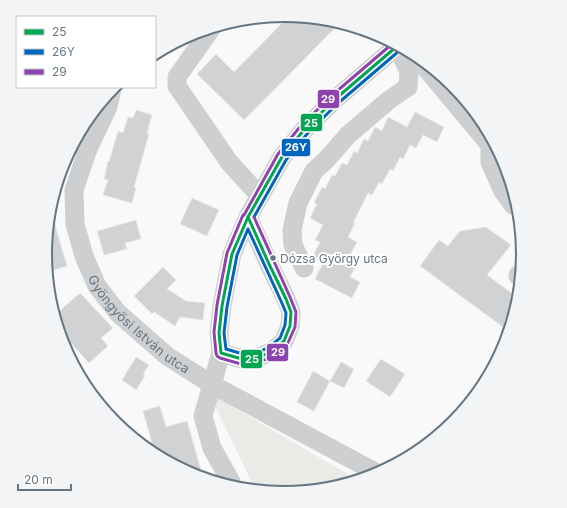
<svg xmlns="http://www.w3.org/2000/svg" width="567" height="508" viewBox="0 0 567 508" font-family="Inter,sans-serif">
<rect width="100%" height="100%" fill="#f9f9f9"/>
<path fill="#e8ebe6" d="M 209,393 L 356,479 L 283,493 L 254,487 Z"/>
<g fill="#d0d2d3" stroke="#e8e8e8">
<path d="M 289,16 L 337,26 L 244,120 L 197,74 L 216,54 L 234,72 Z"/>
<path d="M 136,110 L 152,115 L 147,133 L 149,134 L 134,187 L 136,188 L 132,203 L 103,195 L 108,180 L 104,179 L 108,161 L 109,162 L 118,131 L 123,133 L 128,117 L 133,118 Z"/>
<path d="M 415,112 L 444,127 L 437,142 L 423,135 L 416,148 L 410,145 L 403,159 L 400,157 L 393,171 L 390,169 L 382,184 L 379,182 L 372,195 L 368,193 L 353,223 L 355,223 L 348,237 L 357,242 L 349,257 L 358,261 L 350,277 L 360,282 L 352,298 L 315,279 L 323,263 L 312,258 L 320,242 L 315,240 L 323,225 L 310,218 L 317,204 L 314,203 L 322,187 L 325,189 L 332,175 L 335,176 L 342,163 L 347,165 L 354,151 L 357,153 L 364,139 L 368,141 L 375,127 L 382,131 L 388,117 L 407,127 Z"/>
<path d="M 192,198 L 219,210 L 207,236 L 180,224 Z"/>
<path d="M 52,215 L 67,266 L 48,272 L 44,254 Z"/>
<path d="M 136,220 L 141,239 L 125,243 L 127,249 L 104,255 L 97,231 Z"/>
<path d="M 486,227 L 511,245 L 487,275 L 514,295 L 510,318 L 503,327 L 420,266 L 439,240 L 448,246 L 460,231 Z"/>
<path d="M 163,267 L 176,280 L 167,289 L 186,301 L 205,303 L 203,320 L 180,317 L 175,326 L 154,312 L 152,314 L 134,296 Z"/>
<path d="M 80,293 L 113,328 L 101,338 L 108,346 L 89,363 L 70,342 L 64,348 L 63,345 L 56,314 Z"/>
<path d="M 136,357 L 149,365 L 143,374 L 145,376 L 136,390 L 122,380 Z"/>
<path d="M 381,359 L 405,374 L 390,397 L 366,381 Z"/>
<path d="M 341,362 L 354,369 L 344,388 L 330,381 Z"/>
<path d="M 313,371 L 330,381 L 314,411 L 297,402 Z"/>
<path d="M 160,406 L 166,427 L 187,421 L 203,477 L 192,475 L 154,450 L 143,411 Z"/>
</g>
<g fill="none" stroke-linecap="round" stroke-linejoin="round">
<g stroke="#cecfd0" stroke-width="19">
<path d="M 211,29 L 177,77 L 177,86 L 229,162 L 260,196"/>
<path d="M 424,66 L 504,162"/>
<path d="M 75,144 L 88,149 L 108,107 L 112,88"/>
<path d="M 490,145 L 490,162 L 503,191 L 513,205"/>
<path id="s1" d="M 88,149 L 74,190 L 75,224 L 84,256 L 97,286 L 118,313 L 167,356 L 211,384 L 377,473"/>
<path d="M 304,268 L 293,245 L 292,230 L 298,203 L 314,171 L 327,159 L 348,135 L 389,100 L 408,87 L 409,72 L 398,48"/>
<path d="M 518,276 L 518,275"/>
<path d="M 221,353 L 242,359 L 254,359 L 271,352 L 284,341 L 290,326 L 291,312 L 286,299 L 269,264 L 248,217"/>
<path d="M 231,482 L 212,448 L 203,416 L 221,353 L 219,333 L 222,306 L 232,254 L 248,217 L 282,157 L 303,131 L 333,101 L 396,47"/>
</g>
<defs>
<g id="bus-1">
<path d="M 248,217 L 269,264 L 286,299 L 291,312 L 290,326 L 284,341 L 271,352 L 254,359 L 242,359 L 221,353 L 219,333 L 222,306 L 232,254 Z"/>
<path d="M 248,217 L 282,157 L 303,131 L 333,101 L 396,47"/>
</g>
<g id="bus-2">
<path d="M 254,217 L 286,160 L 307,134 L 336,105 L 399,51"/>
<path d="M 248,229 L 281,301 L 286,313 L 285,325 L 280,338 L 268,348 L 253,354 L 243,354 L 226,349 L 224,333 L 227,307 L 237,255 Z"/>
</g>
<g id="bus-3">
<path d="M 243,215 L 227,253 L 217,305 L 214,332 L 216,353 L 217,356 L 220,358 L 241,364 L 255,364 L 273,356 L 287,345 L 295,327 L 296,312 L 290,297 L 254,217"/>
<path d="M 244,215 L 278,154 L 299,128 L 330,97 L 392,44"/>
</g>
</defs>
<use href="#bus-1" stroke="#fff" stroke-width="6"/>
<use href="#bus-2" stroke="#fff" stroke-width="6"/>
<use href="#bus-3" stroke="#fff" stroke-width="6"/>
<use href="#bus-1" stroke="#00a651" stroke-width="3"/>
<use href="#bus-2" stroke="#0065bd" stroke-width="3"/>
<use href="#bus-3" stroke="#8e44ad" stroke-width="3"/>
</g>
<circle fill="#657683" stroke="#fff" stroke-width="1.5" cx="273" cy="258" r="3.5"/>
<g text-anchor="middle" stroke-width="4" stroke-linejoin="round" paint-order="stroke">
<g font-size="12" fill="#657683" stroke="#fff" text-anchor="start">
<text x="280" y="263">Dózsa György utca</text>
</g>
<g font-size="13" fill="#657683" stroke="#fff">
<text dy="5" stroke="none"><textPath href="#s1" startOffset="200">Gyöngyösi István utca</textPath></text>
</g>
</g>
<path d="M0 0H567V508H0ZM52 254a232 232 0 1 1 464 0a232 232 0 1 1-464 0Z" fill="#f3f4f5" fill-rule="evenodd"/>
<path fill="none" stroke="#657683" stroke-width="2" d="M52 254a232 232 0 1 1 464 0a232 232 0 1 1-464 0Z"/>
<g stroke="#fff" stroke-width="1.5">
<rect x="317" y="89" width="23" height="20" rx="4" fill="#8e44ad"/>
<rect x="300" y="113" width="23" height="19" rx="4" fill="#00a651"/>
<rect x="281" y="138" width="30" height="19" rx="4" fill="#0065bd"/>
<rect x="266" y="343" width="23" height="19" rx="4" fill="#8e44ad"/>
<rect x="240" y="349" width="23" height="20" rx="4" fill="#00a651"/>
</g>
<g font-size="11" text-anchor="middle" font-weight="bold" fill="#fff">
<text x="328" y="103">29</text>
<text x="311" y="127">25</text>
<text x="296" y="151">26Y</text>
<text x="278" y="356">29</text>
<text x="252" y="363">25</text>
</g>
<rect x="16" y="16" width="140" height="72" fill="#ffffff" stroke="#c1c8cd"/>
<rect x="24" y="29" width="20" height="6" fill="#00a651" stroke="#c1c8cd"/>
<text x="52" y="36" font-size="12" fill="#657683">25</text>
<rect x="24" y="49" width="20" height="6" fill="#0065bd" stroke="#c1c8cd"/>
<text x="52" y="56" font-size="12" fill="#657683">26Y</text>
<rect x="24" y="69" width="20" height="6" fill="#8e44ad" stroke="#c1c8cd"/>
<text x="52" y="76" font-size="12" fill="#657683">29</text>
<path d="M18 484v6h53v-6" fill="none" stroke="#657683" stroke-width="2"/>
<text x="24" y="484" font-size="12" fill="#657683" stroke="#ffffff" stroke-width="3" paint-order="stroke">20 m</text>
</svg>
